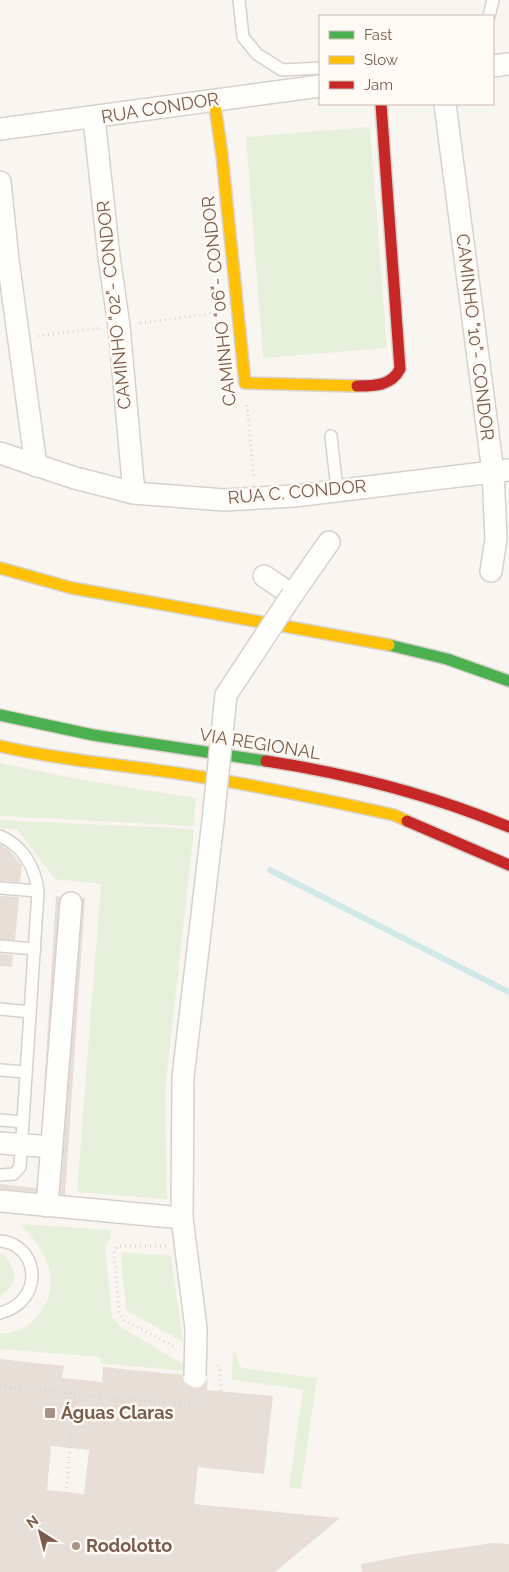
<svg xmlns="http://www.w3.org/2000/svg" width="509" height="1572" viewBox="0 0 509 1572" font-family="Raleway,sans-serif">
<rect width="100%" height="100%" fill="#f9f5f0"/>
<g fill="#e7f0db">
<path d="M 370,127 L 387,348 L 263,358 L 246,137 Z"/>
<path d="M 0,763 L 67,777 L 196,798 L 194,826 L 0,816 Z"/>
<path d="M 0,820 L 194,829 L 165,1092 L 167,1199 L 77,1192 L 101,884 L 55,879 L 17,829 L 0,828 Z"/>
<path d="M 20,1224 L 111,1230 L 111,1238 L 105,1245 L 112,1317 L 121,1327 L 184,1365 L 184,1371 L 100,1363 L 101,1357 L 0,1349 L 0,1333 C 13,1334 26,1329 35,1319 C 65,1286 48,1251 20,1224 Z"/>
<path d="M 123,1252 L 171,1256 L 183,1342 L 126,1310 L 121,1255 Z"/>
<path d="M 0,1253 L 3,1254 C 18,1271 19,1283 0,1296 Z"/>
<path d="M 233,1353 L 236,1353 L 238,1363 L 242,1368 L 317,1378 L 301,1489 L 289,1488 L 303,1390 L 232,1379 Z"/>
</g>
<g fill="none" stroke-linecap="round" stroke-linejoin="round">
<path stroke="#d0e8ea" stroke-width="6" d="M 270,870 L 509,992"/>
</g>
<g fill="#e6ded7" fill-rule="evenodd">
<path d="M 0,844 L 10,851 L 22,865 L 20,882 L 0,881 Z"/>
<path d="M 0,896 L 19,897 L 15,940 L 0,939 Z"/>
<path d="M 56,896 L 60,897 L 43,1104 Z"/>
<path d="M 82,898 L 85,898 L 65,1195 L 60,1194 Z"/>
<path d="M 0,954 L 13,955 L 12,967 L 0,966 Z"/>
<path d="M 0,1184 L 36,1188 L 36,1192 L 0,1189 Z"/>
<path d="M 0,1359 L 64,1366 L 62,1378 L 102,1382 L 103,1367 L 183,1375 L 184,1382 L 194,1388 L 201,1387 L 208,1378 L 207,1390 L 273,1396 L 264,1474 L 198,1467 L 194,1504 L 340,1518 L 275,1572 L 0,1572 ZM 51,1446 L 89,1450 L 84,1494 L 47,1490 Z"/>
<path d="M 493,1543 L 509,1544 L 509,1572 L 362,1572 L 361,1564 L 408,1555 Z"/>
</g>
<g fill="none" stroke-linecap="round" stroke-linejoin="round">
<defs>
<g id="lane">
<path d="M 239,0 L 243,37 L 257,54 L 282,70 L 320,68"/>
<path d="M 489,16 L 493,0"/>
<path d="M 331,436 L 337,489"/>
<path d="M 0,836 C 23,846 35,867 38,891 L 20,1167 L 14,1174 L 0,1175"/>
<path d="M 0,888 L 38,891"/>
<path d="M 0,946 L 35,949"/>
<path d="M 0,1009 L 30,1012"/>
<path d="M 0,1070 L 25,1072"/>
<path d="M 0,1120 L 23,1122"/>
<path d="M 0,1241 C 39,1244 46,1301 0,1313"/>
</g>
<g id="street">
<path d="M 493,66 L 509,64"/>
<path d="M 445,104 L 493,472 L 496,539 L 491,571"/>
<path d="M 94,118 L 109,257 L 119,326 L 134,493"/>
<path d="M 0,129 L 320,86"/>
<path d="M 0,182 L 8,260 L 36,466"/>
<path d="M 0,453 L 75,478 L 134,493 L 224,500 L 294,496 L 509,470"/>
<path d="M 264,576 L 292,595 L 329,542"/>
<path d="M 0,1143 L 52,1147"/>
<path d="M 0,1201 L 182,1218"/>
<path d="M 47,1206 L 71,903"/>
<path d="M 196,1328 L 182,1218 L 183,1077 L 213,821"/>
</g>
<g id="fast">
<path d="M 389,645 L 447,659 L 509,681"/>
<path d="M 0,715 L 93,735 L 266,761"/>
</g>
<g id="slow">
<path d="M 214,99 L 222,155 L 245,383 L 357,386"/>
<path d="M 0,568 L 72,588 L 389,645"/>
<path d="M 0,746 C 56,759 113,764 169,772 C 245,783 319,798 394,815 L 407,821"/>
</g>
<g id="jam">
<path d="M 357,386 C 375,386 391,386 400,369 L 381,104"/>
<path d="M 266,761 C 351,774 430,794 509,827"/>
<path d="M 407,821 L 509,865"/>
</g>
</defs>
<use href="#lane" stroke="#d7d1cb" stroke-width="14"/>
<use href="#street" stroke="#d7d1cb" stroke-width="24"/>
<use href="#fast" stroke="#d9d2cb" stroke-width="14"/>
<use href="#slow" stroke="#d9d2cb" stroke-width="14"/>
<use href="#jam" stroke="#d9d2cb" stroke-width="14"/>
<g stroke="#dcd5d0" stroke-width="3" stroke-dasharray="1 4" stroke-linecap="butt">
<path d="M 140,323 L 215,313"/>
<path d="M 38,336 L 99,328"/>
<path d="M 247,405 L 254,479"/>
<path d="M 166,1246 L 118,1246 L 114,1251 L 119,1313 L 124,1320 L 175,1347"/>
<path d="M 218,1365 L 220,1370 L 221,1391"/>
<path d="M 0,1386 L 193,1406 L 193,1397"/>
<path d="M 66,1493 L 75,1394"/>
</g>
<use href="#lane" stroke="#fefefd" stroke-width="11"/>
<use href="#street" stroke="#fefefd" stroke-width="21"/>
<use href="#fast" stroke="#4caf50" stroke-width="11"/>
<use href="#slow" stroke="#ffc107" stroke-width="11"/>
<use href="#jam" stroke="#c62828" stroke-width="11"/>
<defs>
<g id="street-bridge">
<path d="M 213,821 L 226,695 L 292,595"/>
<path d="M 195,1376 L 196,1328"/>
</g>
</defs>
<use href="#street-bridge" stroke="#d7d1cb" stroke-width="24" stroke-linecap="butt"/>
<use href="#street-bridge" stroke="#fefefd" stroke-width="21"/>
</g>
<g fill="#a69286" stroke="#fffaf3" stroke-width="2">
<rect x="44" y="1407" width="12" height="12" rx="2.5"/>
<circle cx="76" cy="1546" r="5"/>
</g>
<g text-anchor="middle" stroke-width="5" stroke-linejoin="round" paint-order="stroke">
<g font-size="18" fill="#7a5c4d" stroke="#fffaf3">
<text transform="translate(160 108) rotate(-9)" y="6">RUA CONDOR</text>
<text transform="translate(219 301) rotate(-96)" y="6">CAMINHO "06"- CONDOR</text>
<text transform="translate(114 305) rotate(-96)" y="6">CAMINHO "02"- CONDOR</text>
<text transform="translate(475 337) rotate(83)" y="6">CAMINHO "10"- CONDOR</text>
<text transform="translate(297 492) rotate(-5)" y="6">RUA C. CONDOR</text>
<text transform="translate(260 744) rotate(9)" y="6">VIA REGIONAL</text>
</g>
<g font-size="18" font-weight="bold" fill="#7a5c4d" stroke="#fffaf3" text-anchor="start">
<text x="61" y="1419">Águas Claras</text>
<text x="86" y="1552">Rodolotto</text>
</g>
</g>
<rect x="319" y="15" width="175" height="90" fill="#fffaf3" stroke="#cabbb1"/>
<rect x="329" y="31" width="25" height="8" fill="#4caf50" stroke="#cabbb1"/>
<text x="364" y="40" font-size="15" fill="#7a5c4d">Fast</text>
<rect x="329" y="56" width="25" height="8" fill="#ffc107" stroke="#cabbb1"/>
<text x="364" y="65" font-size="15" fill="#7a5c4d">Slow</text>
<rect x="329" y="81" width="25" height="8" fill="#c62828" stroke="#cabbb1"/>
<text x="364" y="90" font-size="15" fill="#7a5c4d">Jam</text>
<g transform="translate(40 1532) rotate(324)" stroke="#fffaf3" stroke-width="4" paint-order="stroke">
<path d="M0-4L9 19L0 12L-9 19Z" fill="#7a5c4d"/>
<text y="-8" font-size="14" font-weight="bold" text-anchor="middle" fill="#7a5c4d">N</text>
</g>
</svg>
